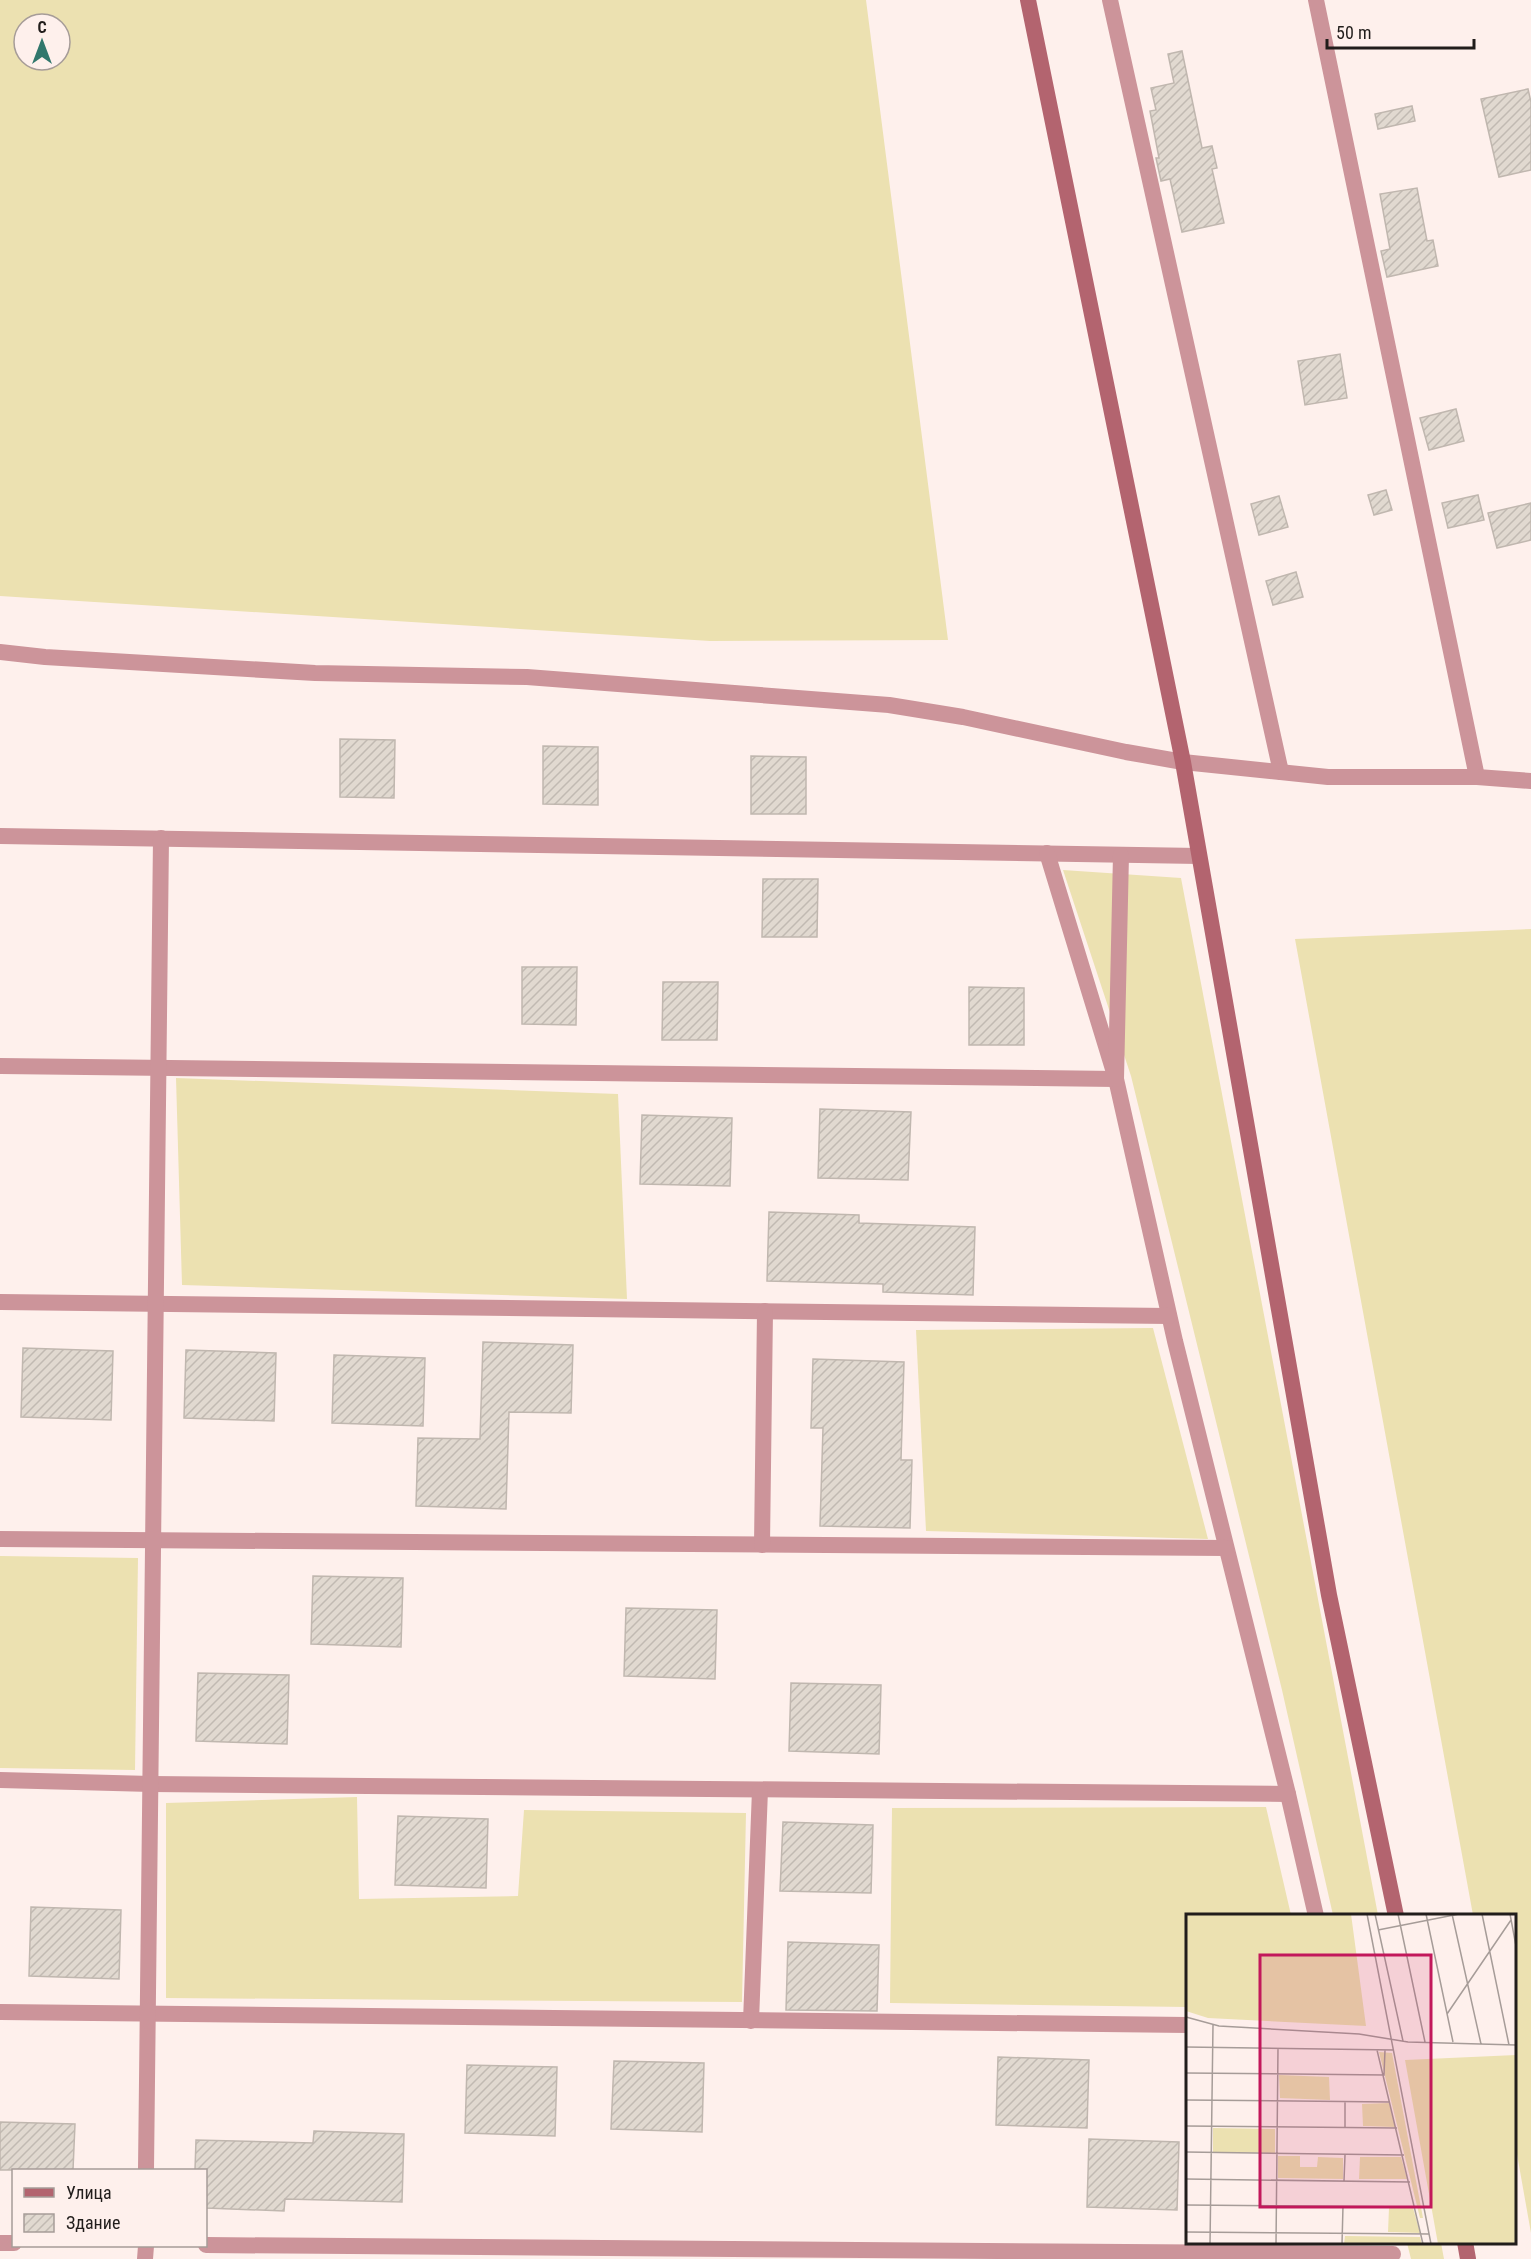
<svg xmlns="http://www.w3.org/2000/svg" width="1531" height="2259" viewBox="0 0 1531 2259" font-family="'Roboto Condensed',sans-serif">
<defs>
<pattern id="building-hatch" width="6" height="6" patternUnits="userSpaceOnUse" patternTransform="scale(1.5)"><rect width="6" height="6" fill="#e1d9d0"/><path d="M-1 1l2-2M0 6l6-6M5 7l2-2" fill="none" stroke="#c1bab2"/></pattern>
</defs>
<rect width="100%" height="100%" fill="#fef0ec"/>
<g fill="#ece1b1" fill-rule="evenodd">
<path d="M 0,0 L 866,0 L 948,640 L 710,641 L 0,596 ZM 24,24 L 60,24 L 60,60 L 24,60 Z"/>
<path d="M 1063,870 L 1181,878 L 1378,1915 L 1333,1915 L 1282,1690 L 1131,1076 Z"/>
<path d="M 1531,929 L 1531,2233 L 1515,2143 L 1514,1916 L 1473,1915 L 1295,939 Z"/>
<path d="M 176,1078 L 618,1094 L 627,1299 L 182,1285 Z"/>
<path d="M 1153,1328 L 1208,1539 L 926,1531 L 916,1330 Z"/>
<path d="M 0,1556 L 138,1558 L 135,1770 L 0,1768 Z"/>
<path d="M 357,1797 L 359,1899 L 518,1896 L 524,1810 L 746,1813 L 742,2002 L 166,1998 L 166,1803 Z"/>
<path d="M 1266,1807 L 1291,1915 L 1188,1916 L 1187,2007 L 890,2003 L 892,1808 Z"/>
<path d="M 1407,2243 L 1441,2243 L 1444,2259 L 1411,2259 Z"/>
</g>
<g fill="url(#building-hatch)" stroke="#c0b7af" stroke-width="1.5">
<path d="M 1182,51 L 1202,148 L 1212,146 L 1217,168 L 1212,169 L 1224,223 L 1182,232 L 1170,179 L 1161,181 L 1156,158 L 1159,158 L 1150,111 L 1156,110 L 1151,88 L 1174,83 L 1168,54 Z"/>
<path d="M 1528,89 L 1531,102 L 1531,170 L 1499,177 L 1481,99 Z"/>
<path d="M 1412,106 L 1415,121 L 1378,129 L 1375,114 Z"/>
<path d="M 1417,188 L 1427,241 L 1433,240 L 1438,266 L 1387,277 L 1381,251 L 1390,249 L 1380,194 Z"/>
<path d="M 1340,354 L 1347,398 L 1305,405 L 1298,361 Z"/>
<path d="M 1456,409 L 1464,441 L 1429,450 L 1420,418 Z"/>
<path d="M 1386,490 L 1392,510 L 1374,515 L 1368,495 Z"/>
<path d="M 1478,495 L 1484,520 L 1448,528 L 1442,503 Z"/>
<path d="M 1279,496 L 1288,527 L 1259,535 L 1251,504 Z"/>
<path d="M 1531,503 L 1531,540 L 1497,548 L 1488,513 Z"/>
<path d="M 1296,572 L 1303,597 L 1273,605 L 1266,581 Z"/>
<path d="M 340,739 L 395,740 L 394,798 L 340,797 Z"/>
<path d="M 543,746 L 598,747 L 598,805 L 543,804 Z"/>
<path d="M 751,756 L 806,757 L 806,814 L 751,814 Z"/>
<path d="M 763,879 L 818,879 L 817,937 L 762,937 Z"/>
<path d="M 522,967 L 577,967 L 576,1025 L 522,1024 Z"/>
<path d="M 663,982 L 718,982 L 717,1040 L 662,1040 Z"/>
<path d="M 969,987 L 1024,988 L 1024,1045 L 969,1045 Z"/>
<path d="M 820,1109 L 911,1112 L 908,1180 L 818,1178 Z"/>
<path d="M 642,1115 L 732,1118 L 730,1186 L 640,1184 Z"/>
<path d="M 769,1212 L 859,1215 L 859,1223 L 975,1227 L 973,1295 L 883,1292 L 883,1284 L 767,1281 Z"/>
<path d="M 483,1342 L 573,1345 L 571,1413 L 509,1412 L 506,1509 L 416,1506 L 418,1438 L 480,1439 Z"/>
<path d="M 23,1348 L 113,1351 L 111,1420 L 21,1417 Z"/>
<path d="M 186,1350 L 276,1353 L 274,1421 L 184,1418 Z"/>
<path d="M 334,1355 L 425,1358 L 423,1426 L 332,1423 Z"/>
<path d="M 813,1359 L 904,1362 L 901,1460 L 912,1460 L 910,1528 L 820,1526 L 823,1428 L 811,1428 Z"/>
<path d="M 313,1576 L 403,1578 L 401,1647 L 311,1644 Z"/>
<path d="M 626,1608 L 717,1610 L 715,1679 L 624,1676 Z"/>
<path d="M 198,1673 L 289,1675 L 287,1744 L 196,1741 Z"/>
<path d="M 791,1683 L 881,1685 L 879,1754 L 789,1751 Z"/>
<path d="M 398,1816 L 488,1819 L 486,1888 L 395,1885 Z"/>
<path d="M 783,1822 L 873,1825 L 871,1893 L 780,1891 Z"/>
<path d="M 31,1907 L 121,1910 L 119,1979 L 29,1976 Z"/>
<path d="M 788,1942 L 879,1945 L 877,2011 L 786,2010 Z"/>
<path d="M 998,2057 L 1089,2060 L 1087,2128 L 996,2125 Z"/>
<path d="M 614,2061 L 704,2063 L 702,2132 L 611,2129 Z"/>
<path d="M 467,2065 L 557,2067 L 555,2136 L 465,2133 Z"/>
<path d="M 0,2122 L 75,2124 L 73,2170 L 0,2170 Z"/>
<path d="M 314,2131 L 404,2134 L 402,2202 L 285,2199 L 284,2211 L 206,2208 L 206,2170 L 195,2170 L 196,2140 L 313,2143 Z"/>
<path d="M 1089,2139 L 1179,2142 L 1177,2210 L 1087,2207 Z"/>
</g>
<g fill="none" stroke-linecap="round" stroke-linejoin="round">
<g stroke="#cc949a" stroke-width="16">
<path d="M 1110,0 L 1281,772"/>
<path d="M 1316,0 L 1477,777"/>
<path d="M 0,652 L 45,657 L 315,673 L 527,677 L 889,705 L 963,717 L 1126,752 L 1183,762 L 1328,777 L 1477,777 L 1531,781"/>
<path d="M 0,836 L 1199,856"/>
<path d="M 1047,853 L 1116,1079 L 1175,1341 L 1288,1794 L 1316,1916"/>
<path d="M 0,1066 L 1116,1079 L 1121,855"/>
<path d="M 0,1302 L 1169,1316"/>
<path d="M 0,1539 L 1226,1548"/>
<path d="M 762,1545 L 765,1311"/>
<path d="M 0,1780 L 151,1784 L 1288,1794"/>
<path d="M 0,2012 L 1188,2025"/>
<path d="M 751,2021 L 760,1790"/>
<path d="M 146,2170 L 161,838"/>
<path d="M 0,2243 L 14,2243"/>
<path d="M 206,2245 L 1393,2254"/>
<path d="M 145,2259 L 146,2246"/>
</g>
<g stroke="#b3646f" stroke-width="16">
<path d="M 1028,0 L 1183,762 L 1329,1595 L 1396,1916"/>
<path d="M 1465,2242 L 1468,2259"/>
</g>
</g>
<g transform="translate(1186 1914)">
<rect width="330" height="330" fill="#fef0ec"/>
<path d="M 0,0 L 165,0 L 180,112 L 22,104 L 0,97 ZM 193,138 L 206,139 L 237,304 L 234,304 ZM 330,141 L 330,330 L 252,330 L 219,146 ZM 93,161 L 143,163 L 144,186 L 94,184 ZM 203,189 L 209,213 L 177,212 L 176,190 ZM 27,214 L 89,215 L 89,239 L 27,238 ZM 92,242 L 114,242 L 114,253 L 131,253 L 132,243 L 157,244 L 157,265 L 92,264 ZM 174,243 L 215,243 L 221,265 L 173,265 ZM 203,294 L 227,294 L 234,319 L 202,318 ZM 159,322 L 234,323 L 236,330 L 158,330 Z" fill="#ece1b1"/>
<path fill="none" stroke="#a69c98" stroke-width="1.5" d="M 181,0 L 245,330M 189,0 L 217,127M 212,0 L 239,128M 240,0 L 267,128M 266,0 L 295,130M 296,0 L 323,131M 324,0 L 330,32M 192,16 L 273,0M 261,100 L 325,6M 0,103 L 33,112 L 173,120 L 222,128 L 330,131M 0,133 L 208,136M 191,136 L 237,330M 0,159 L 198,161 L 199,136M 0,186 L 204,188M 0,212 L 211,214M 159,214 L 159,187M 0,238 L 218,241M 0,265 L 224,268M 158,267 L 159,241M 0,291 L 230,293M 0,318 L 243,320M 24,330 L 27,111M 90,330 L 92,134M 156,330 L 157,292"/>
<path fill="#c2185b" fill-opacity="0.15" stroke="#c2185b" stroke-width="3" d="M 74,41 L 245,41 L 245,293 L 74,293 Z"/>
<rect width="330" height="330" fill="none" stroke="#211d1b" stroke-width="3"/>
</g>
<rect x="12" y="2169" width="195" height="78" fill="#fef0ec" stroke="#a69c98" stroke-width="1.5"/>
<rect x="24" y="2188" width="30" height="9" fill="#b3646f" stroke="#a69c98" stroke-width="1.5"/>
<text x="66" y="2199" font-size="18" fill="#211d1b">Улица</text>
<rect x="24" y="2214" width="30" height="18" fill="url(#building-hatch)" stroke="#a69c98" stroke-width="1.5"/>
<text x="66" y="2229" font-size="18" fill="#211d1b">Здание</text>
<g transform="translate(42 42)"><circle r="28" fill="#fef0ec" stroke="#a69c98" stroke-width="1.5"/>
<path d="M0-4.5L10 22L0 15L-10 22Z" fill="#31776c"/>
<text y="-9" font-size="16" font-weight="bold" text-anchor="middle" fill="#211d1b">С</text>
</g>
<path d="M1327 39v9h147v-9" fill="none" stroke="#211d1b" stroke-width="3"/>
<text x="1336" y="39" font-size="18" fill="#211d1b" stroke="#fef0ec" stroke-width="4.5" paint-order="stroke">50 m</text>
</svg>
